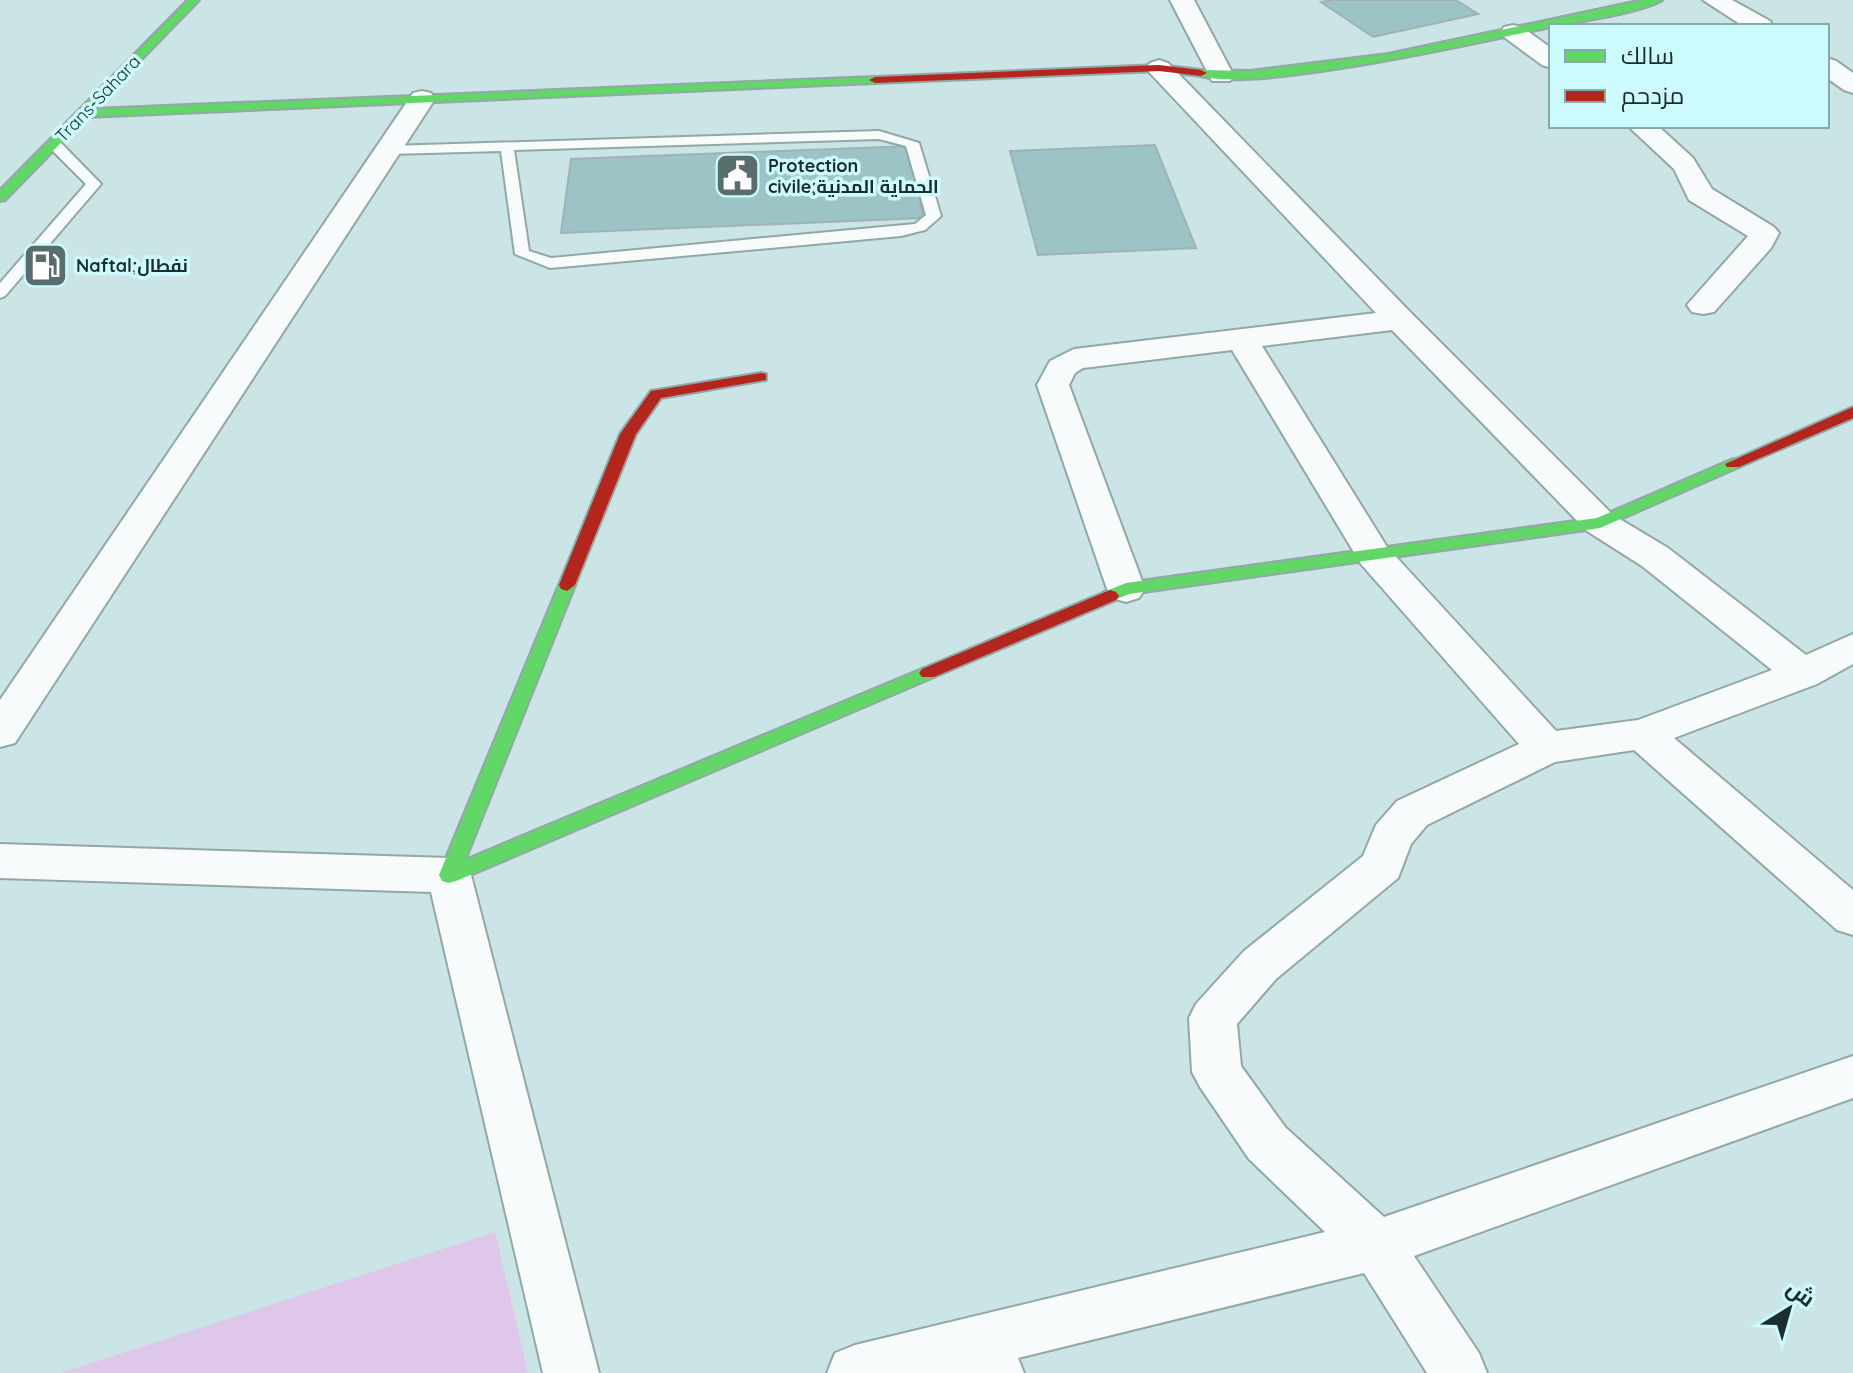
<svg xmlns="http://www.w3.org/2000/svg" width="1853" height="1373" viewBox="0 0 1853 1373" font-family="Quicksand,Cairo,sans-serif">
<rect width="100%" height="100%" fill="#cbe4e5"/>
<path fill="#dec7ea" d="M 495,1232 L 528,1373 L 61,1373 Z"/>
<g fill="#9cc3c5" stroke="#9fb2b4" stroke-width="2">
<path d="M 1331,0 L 1456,0 L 1478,14 L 1373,37 L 1321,2 Z"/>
<path d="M 1155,145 L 1196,248 L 1038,255 L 1010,151 Z"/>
<path d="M 911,146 L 923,218 L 561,233 L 571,159 Z"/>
</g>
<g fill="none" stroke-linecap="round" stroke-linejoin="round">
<defs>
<g id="lane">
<path d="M 879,131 L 919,143 L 941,216 L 925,230 L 901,236 L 550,268 L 515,254 L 501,151 L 390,154 L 383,150 L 390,146 ZM 879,139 L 906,146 L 926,215 L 915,224 L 551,258 L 529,251 L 514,150 Z"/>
<path d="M 49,141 L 59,141 L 101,184 L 5,296 L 0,298 L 0,283 L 86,184 L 49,147 Z"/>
</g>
<g id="street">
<path d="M 1170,0 L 1194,0 L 1234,76 L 1230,81 L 1212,81 Z"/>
<path d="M 1703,0 L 1732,0 L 1770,21 L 1773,26 L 1743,26 Z"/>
<path d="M 1513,25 L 1522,27 L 1551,48 L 1551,68 L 1542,65 L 1504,37 L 1501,32 L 1504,27 Z"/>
<path d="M 1827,58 L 1836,61 L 1853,73 L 1853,93 L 1844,90 L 1827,78 Z"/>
<path d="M 1159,60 L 1168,63 L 1411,313 L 1613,515 L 1668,548 L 1806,655 L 1853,634 L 1853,664 L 1817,684 L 1674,738 L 1853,890 L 1853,935 L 1837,930 L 1634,750 L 1555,762 L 1427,825 L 1411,844 L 1398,878 L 1276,979 L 1237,1024 L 1241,1066 L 1285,1127 L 1384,1217 L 1853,1056 L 1853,1098 L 1414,1256 L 1479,1353 L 1487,1373 L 1427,1373 L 1364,1273 L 1018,1358 L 1024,1373 L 827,1373 L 835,1353 L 855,1345 L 1325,1232 L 1249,1159 L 1200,1087 L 1192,1072 L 1189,1018 L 1196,1004 L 1244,951 L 1363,856 L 1376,825 L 1397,801 L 1519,744 L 1361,564 L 1232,350 L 1083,368 L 1075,373 L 1069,385 L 1145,589 L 1139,598 L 1126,602 L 1113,598 L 1107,589 L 1037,385 L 1050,361 L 1074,349 L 1376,313 L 1150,73 L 1146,68 L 1150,63 ZM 1392,330 L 1587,531 L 1642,566 L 1772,670 L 1638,720 L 1556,731 L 1387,547 L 1262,346 Z"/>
<path d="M 422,91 L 431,93 L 435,99 L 15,743 L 0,747 L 0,700 L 413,93 Z"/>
<path d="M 1628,126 L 1658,126 L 1693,158 L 1712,189 L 1774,227 L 1779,233 L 1771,248 L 1714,312 L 1703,314 L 1692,312 L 1687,305 L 1748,236 L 1689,200 L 1674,169 Z"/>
<path d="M 0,844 L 449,858 L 465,863 L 471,875 L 599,1373 L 543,1373 L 431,892 L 0,878 Z"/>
</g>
<g id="fast">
<path d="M 188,0 L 199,0 L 93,109 L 875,77 L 881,80 L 875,83 L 86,117 L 5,200 L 0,201 L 0,190 Z"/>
<path d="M 1643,0 L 1662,0 C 1643,12 1581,21 1556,26 C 1502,37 1233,99 1195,73 L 1201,70 L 1250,71 L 1388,54 Z"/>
<path d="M 1733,459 L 1739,461 L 1741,464 L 1739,467 L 1600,528 L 1129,594 L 1110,602 L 1101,596 L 1104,592 L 1126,583 L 1597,518 Z"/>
<path d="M 567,579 L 575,585 L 465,860 L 922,669 L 934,669 L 937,673 L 934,677 L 456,881 L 449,883 L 442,881 L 439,875 L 559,585 Z"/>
</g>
<g id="jam">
<path d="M 1159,65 L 1201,70 L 1207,73 L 1201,76 L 1159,71 L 875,83 L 869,80 L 875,77 Z"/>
<path d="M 761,373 L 766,374 L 766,380 L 661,398 L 636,434 L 575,585 L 567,591 L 561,589 L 559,585 L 620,434 L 651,391 Z"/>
<path d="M 1853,407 L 1853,418 L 1739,467 L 1727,467 L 1725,464 Z"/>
<path d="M 1110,590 L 1116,592 L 1119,596 L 1116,600 L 934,677 L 922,677 L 919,673 L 922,669 Z"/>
</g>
</defs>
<use href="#lane" stroke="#93a7a7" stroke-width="4"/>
<use href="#street" stroke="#93a7a7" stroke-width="4"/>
<use href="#fast" stroke="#93a7a7" stroke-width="4"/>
<use href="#jam" stroke="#93a7a7" stroke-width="4"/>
<use href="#lane" fill="#f7fbfb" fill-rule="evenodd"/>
<use href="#street" fill="#f7fbfb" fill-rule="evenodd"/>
<use href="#fast" fill="#63d668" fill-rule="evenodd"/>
<use href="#jam" fill="#b3261e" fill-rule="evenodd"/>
</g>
<defs>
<symbol id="civic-square" viewBox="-11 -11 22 22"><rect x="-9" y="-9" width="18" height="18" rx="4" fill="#596d6e" stroke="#cdfbfd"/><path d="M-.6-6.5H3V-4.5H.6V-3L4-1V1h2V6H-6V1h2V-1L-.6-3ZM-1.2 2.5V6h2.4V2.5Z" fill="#fff"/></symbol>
<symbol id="fuel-square" viewBox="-11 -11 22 22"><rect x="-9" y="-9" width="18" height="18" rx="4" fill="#596d6e" stroke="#cdfbfd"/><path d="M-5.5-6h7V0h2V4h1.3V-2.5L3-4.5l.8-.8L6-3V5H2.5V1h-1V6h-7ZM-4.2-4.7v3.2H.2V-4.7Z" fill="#fff"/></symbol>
</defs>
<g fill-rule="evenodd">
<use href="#civic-square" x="712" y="150" width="51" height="51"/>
<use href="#fuel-square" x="20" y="240" width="51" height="51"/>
</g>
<g text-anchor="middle" stroke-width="7" stroke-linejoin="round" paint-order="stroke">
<g font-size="18" fill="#1b2d2e" stroke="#cdfbfd">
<text transform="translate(98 99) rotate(-46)" y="6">Trans-Sahara</text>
</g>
<g font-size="18" font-weight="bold" fill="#1b2d2e" stroke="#cdfbfd" text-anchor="start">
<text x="768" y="172">Protection<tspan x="768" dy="21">civile;الحماية المدنية</tspan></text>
<text x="76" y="272">Naftal;نفطال</text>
</g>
</g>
<rect x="1549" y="24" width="280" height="104" fill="#cdfbfd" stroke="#86a9aa" stroke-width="2"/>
<rect x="1565" y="50" width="40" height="12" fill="#63d668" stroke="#86a9aa" stroke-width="2"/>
<text x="1621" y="64" font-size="24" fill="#1b2d2e">سالك</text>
<rect x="1565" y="90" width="40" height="12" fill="#b3261e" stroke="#86a9aa" stroke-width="2"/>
<text x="1621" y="104" font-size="24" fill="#1b2d2e">مزدحم</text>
<g transform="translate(1789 1309) rotate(37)" stroke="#cdfbfd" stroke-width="6" paint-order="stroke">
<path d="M0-6L14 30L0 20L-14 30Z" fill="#1b2d2e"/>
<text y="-12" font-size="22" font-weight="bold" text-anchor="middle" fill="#1b2d2e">ش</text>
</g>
</svg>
